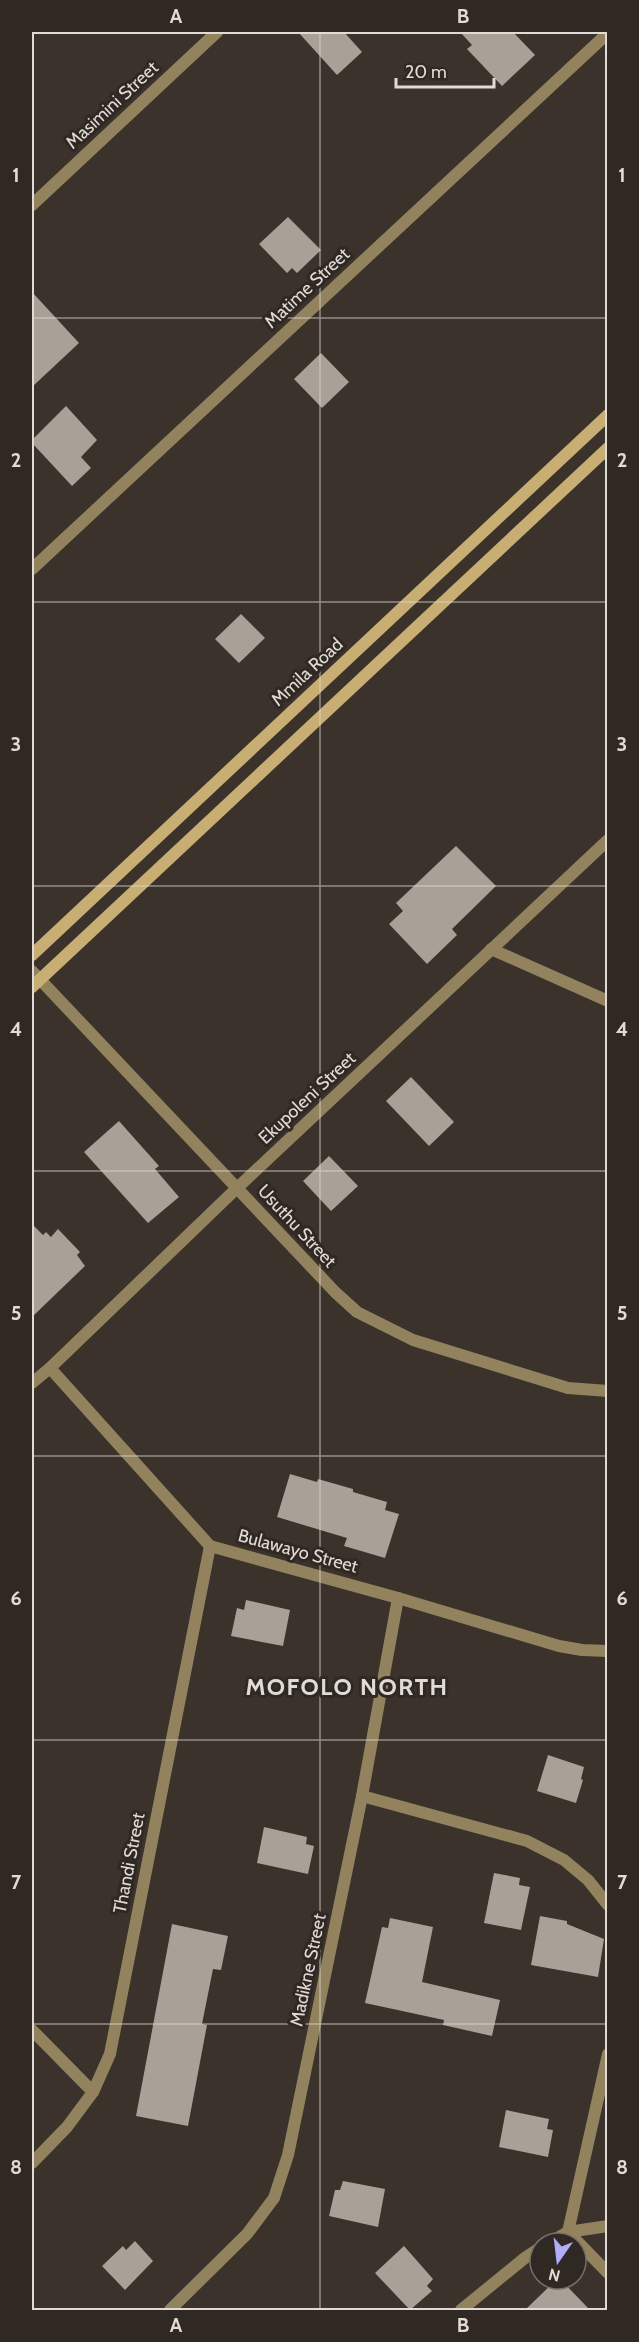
<svg xmlns="http://www.w3.org/2000/svg" width="639" height="2342" viewBox="0 0 639 2342" font-family="Cabin,sans-serif">
<rect width="100%" height="100%" fill="#3a322b"/>
<g fill="#a9a098">
<path d="M 298,32 L 344,32 L 362,52 L 337,75 Z"/>
<path d="M 460,32 L 513,32 L 535,55 L 502,86 L 467,49 L 472,45 Z"/>
<path d="M 288,217 L 321,250 L 297,273 L 292,268 L 287,273 L 259,244 Z"/>
<path d="M 32,292 L 79,343 L 32,387 Z"/>
<path d="M 321,353 L 349,382 L 322,408 L 294,379 Z"/>
<path d="M 66,406 L 97,440 L 81,457 L 91,468 L 72,486 L 32,443 L 32,440 Z"/>
<path d="M 241,614 L 265,638 L 239,663 L 215,639 Z"/>
<path d="M 456,846 L 496,886 L 452,929 L 457,935 L 427,964 L 389,924 L 403,911 L 396,903 Z"/>
<path d="M 411,1077 L 454,1122 L 429,1146 L 386,1101 Z"/>
<path d="M 119,1121 L 159,1166 L 155,1169 L 179,1197 L 148,1223 L 84,1152 Z"/>
<path d="M 329,1156 L 358,1186 L 331,1211 L 303,1181 Z"/>
<path d="M 32,1224 L 43,1235 L 46,1232 L 51,1237 L 58,1229 L 80,1252 L 77,1255 L 85,1266 L 32,1317 Z"/>
<path d="M 290,1474 L 317,1482 L 318,1479 L 353,1489 L 353,1492 L 387,1502 L 385,1510 L 399,1514 L 385,1558 L 344,1546 L 347,1538 L 277,1517 Z"/>
<path d="M 246,1600 L 290,1610 L 283,1646 L 231,1636 L 237,1608 L 244,1610 Z"/>
<path d="M 548,1755 L 584,1767 L 581,1779 L 583,1780 L 576,1803 L 537,1791 Z"/>
<path d="M 264,1827 L 307,1837 L 306,1844 L 314,1846 L 308,1874 L 257,1863 Z"/>
<path d="M 494,1873 L 520,1878 L 519,1885 L 530,1887 L 521,1930 L 484,1923 Z"/>
<path d="M 540,1916 L 567,1921 L 567,1924 L 604,1939 L 598,1977 L 531,1965 Z"/>
<path d="M 390,1918 L 433,1927 L 422,1982 L 500,2000 L 492,2036 L 443,2025 L 444,2020 L 365,2003 L 382,1927 L 388,1928 Z"/>
<path d="M 172,1924 L 228,1936 L 221,1970 L 213,1969 L 202,2024 L 207,2025 L 188,2126 L 136,2116 Z"/>
<path d="M 506,2110 L 549,2119 L 547,2129 L 553,2130 L 548,2157 L 499,2147 Z"/>
<path d="M 343,2181 L 385,2189 L 378,2227 L 329,2216 L 335,2190 L 340,2190 Z"/>
<path d="M 135,2241 L 153,2261 L 125,2290 L 102,2266 L 123,2246 L 126,2250 Z"/>
<path d="M 404,2246 L 433,2279 L 427,2286 L 432,2291 L 410,2310 L 375,2273 Z"/>
<path d="M 557,2279 L 560,2279 L 590,2310 L 525,2310 Z"/>
</g>
<g fill="none" stroke-linecap="round" stroke-linejoin="round">
<g stroke="#92825d" stroke-width="12">
<path d="M 32,205 L 217,32"/>
<path d="M 32,569 L 608,33"/>
<path d="M 491,949 L 608,1001"/>
<path d="M 32,971 L 335,1292 L 357,1312 L 413,1340 L 568,1388 L 608,1391"/>
<path d="M 50,1368 L 210,1546 L 398,1598 L 559,1646 L 582,1650 L 608,1651"/>
<path d="M 32,1383 L 50,1368 L 236,1189 L 608,840"/>
<path d="M 362,1796 L 527,1841 L 564,1860 L 588,1880 L 608,1905"/>
<path d="M 32,2030 L 93,2092"/>
<path d="M 608,2054 L 568,2232 L 608,2273"/>
<path d="M 32,2163 L 67,2127 L 93,2092 L 110,2054 L 210,1546"/>
<path d="M 549,2243 L 568,2232 L 608,2226"/>
<path d="M 170,2310 L 247,2234 L 274,2198 L 288,2155 L 362,1796 L 398,1598"/>
<path d="M 461,2310 L 526,2257 L 540,2248"/>
</g>
<g stroke="#c8ae72" stroke-width="12">
<path d="M 32,955 L 608,415"/>
<path d="M 32,987 L 608,448"/>
</g>
</g>
<path fill="none" stroke="#e0dbd7" stroke-width="1.5" stroke-opacity="0.55" d="M 320,32 L 320,2310M 32,318 L 608,318M 32,602 L 608,602M 32,886 L 608,886M 32,1171 L 608,1171M 32,1456 L 608,1456M 32,1740 L 608,1740M 32,2024 L 608,2024"/>
<g text-anchor="middle" stroke-width="6" stroke-linejoin="round" paint-order="stroke">
<g font-size="18" fill="#e0dbd7" stroke="#302822">
<text transform="translate(112 105) rotate(-43)" y="6">Masimini Street</text>
<text transform="translate(307 288) rotate(-43)" y="6">Matime Street</text>
<text transform="translate(307 672) rotate(-43)" y="6">Mmila Road</text>
<text transform="translate(307 1098) rotate(-43)" y="6">Ekupoleni Street</text>
<text transform="translate(297 1226) rotate(47)" y="6">Usuthu Street</text>
<text transform="translate(298 1551) rotate(15)" y="6">Bulawayo Street</text>
<text transform="translate(129 1863) rotate(-79)" y="6">Thandi Street</text>
<text transform="translate(308 1970) rotate(-78)" y="6">Madikne Street</text>
</g>
<g font-size="24" font-weight="bold" letter-spacing="1.5" fill="#e0dbd7" stroke="#302822">
<text x="347" y="1695">MOFOLO NORTH</text>
</g>
</g>
<rect width="639" height="2342" fill="none" stroke="#302822" stroke-width="66"/>
<g transform="translate(558 2261) rotate(194)"><circle r="28" fill="#302822" stroke="#76706a" stroke-width="1.5"/>
<path d="M0-4.5L10 22L0 15L-10 22Z" fill="#b1adfa"/>
<text y="-9" font-size="16" font-weight="bold" text-anchor="middle" fill="#e0dbd7">N</text>
</g>
<path d="M396 78v9h98v-9" fill="none" stroke="#e0dbd7" stroke-width="3"/>
<text x="405" y="78" font-size="18" fill="#e0dbd7" stroke="#302822" stroke-width="4.5" paint-order="stroke">20 m</text>
<rect x="33" y="33" width="573" height="2276" fill="none" stroke="#e0dbd7" stroke-width="2"/>
<g font-size="20" text-anchor="middle" font-weight="bold" fill="#e0dbd7">
<text x="176" y="23">A</text>
<text x="463" y="23">B</text>
<text x="16" y="182">1</text>
<text x="622" y="182">1</text>
<text x="16" y="467">2</text>
<text x="622" y="467">2</text>
<text x="16" y="751">3</text>
<text x="622" y="751">3</text>
<text x="16" y="1036">4</text>
<text x="622" y="1036">4</text>
<text x="16" y="1320">5</text>
<text x="622" y="1320">5</text>
<text x="16" y="1605">6</text>
<text x="622" y="1605">6</text>
<text x="16" y="1889">7</text>
<text x="622" y="1889">7</text>
<text x="16" y="2174">8</text>
<text x="622" y="2174">8</text>
<text x="176" y="2332">A</text>
<text x="463" y="2332">B</text>
</g>
</svg>
